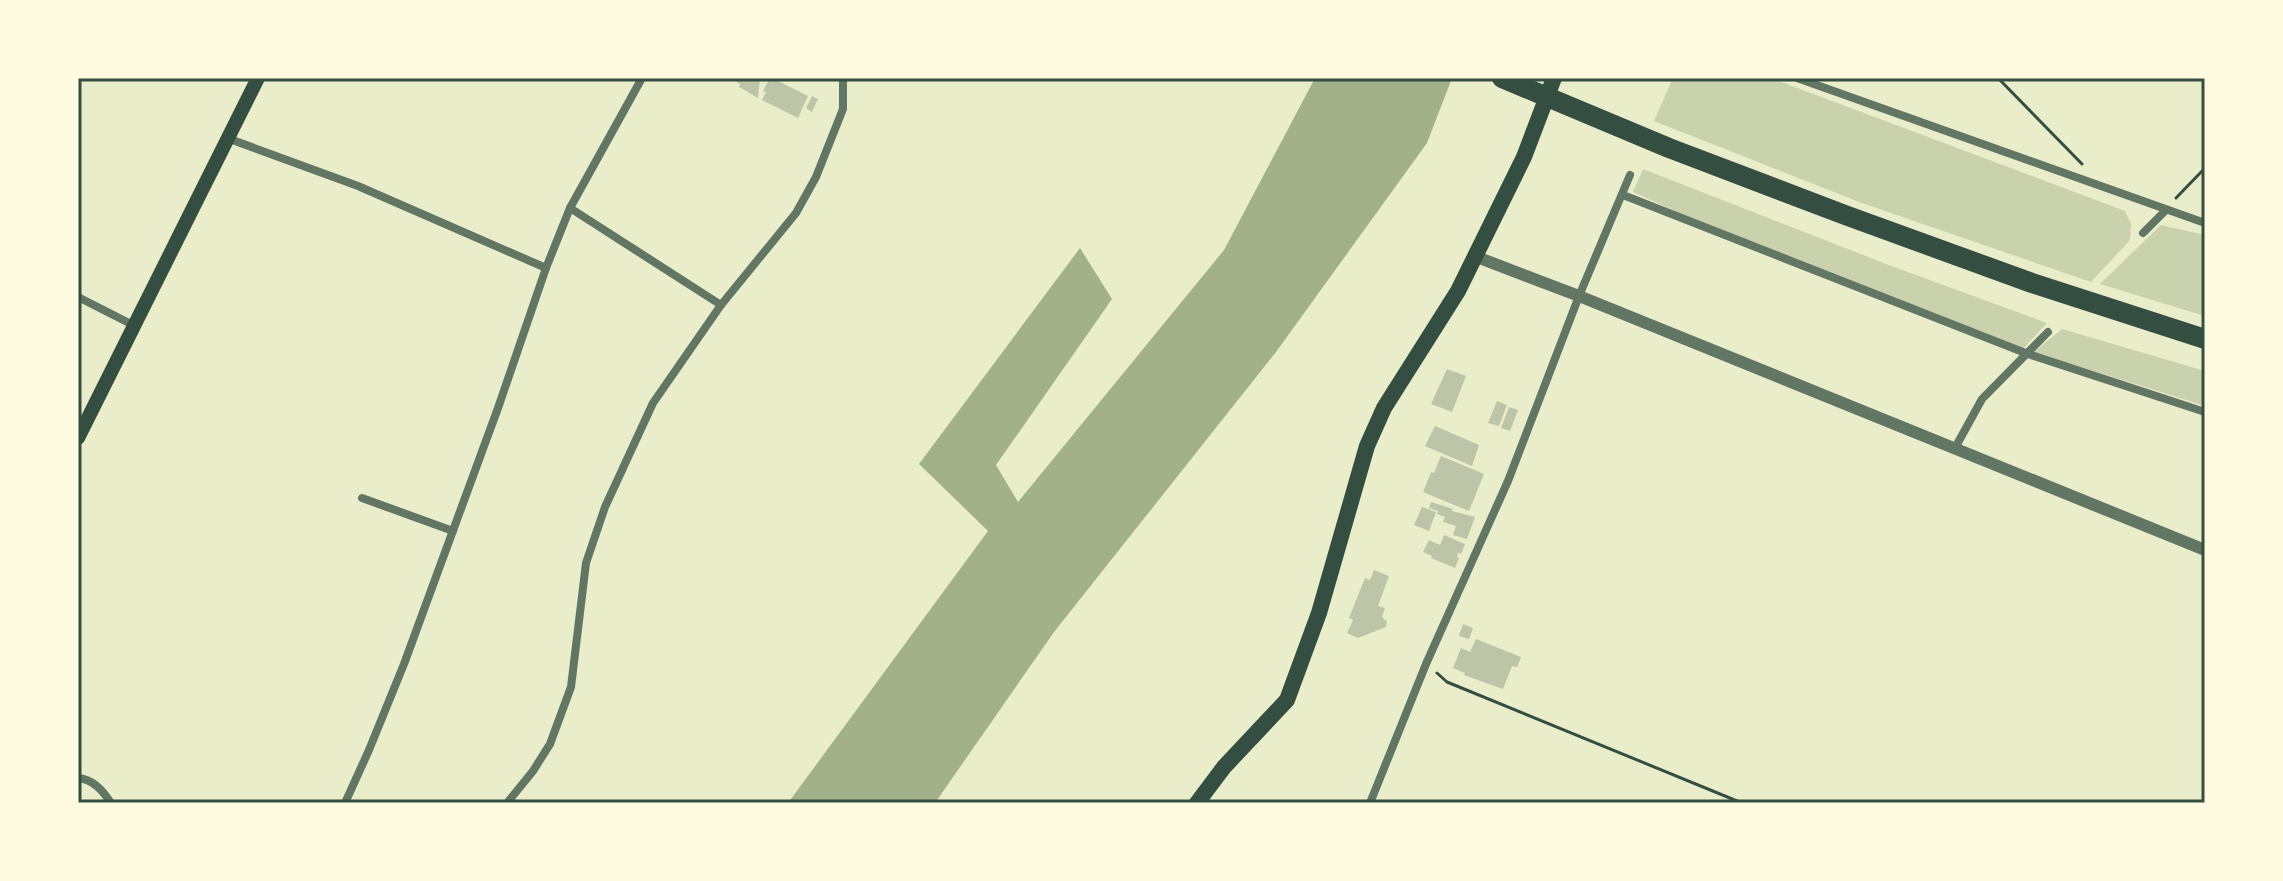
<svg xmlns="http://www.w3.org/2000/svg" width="2283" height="881" viewBox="0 0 2283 881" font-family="'Open Sans',sans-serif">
<rect width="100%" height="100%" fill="#e9edc9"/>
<g fill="#cad2ad">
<path d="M 1673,78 L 1771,78 L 2125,211 L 2131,224 L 2130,240 L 2091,282 L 1862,203 L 1654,121 Z"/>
<path d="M 1643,169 L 1886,264 L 2047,323 L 2023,349 L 1713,228 L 1633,192 Z"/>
<path d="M 2161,225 L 2205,235 L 2205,316 L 2100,284 Z"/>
<path d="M 2062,329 L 2205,371 L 2205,406 L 2034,352 Z"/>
</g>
<path fill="#a3b18a" d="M 1315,78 L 1452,78 L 1427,143 L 1276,352 L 1054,632 L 935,803 L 788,803 L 988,531 L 919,464 L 1080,248 L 1112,299 L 996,465 L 1018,502 L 1224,250 Z"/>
<g fill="#bcc5a7">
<path d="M 734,78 L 760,78 L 758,98 L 739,87 L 740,84 L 733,80 Z"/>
<path d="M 774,79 L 808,96 L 798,118 L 762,100 L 766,92 L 763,91 L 769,80 L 773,82 Z"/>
<path d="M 812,96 L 818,99 L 812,112 L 806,108 Z"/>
<path d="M 1447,369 L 1466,376 L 1452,412 L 1431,404 Z"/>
<path d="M 1497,401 L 1507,405 L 1499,426 L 1488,423 Z"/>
<path d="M 1509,407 L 1518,410 L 1510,431 L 1501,428 Z"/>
<path d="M 1435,426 L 1479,445 L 1472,466 L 1425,446 Z"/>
<path d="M 1441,456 L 1484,474 L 1469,511 L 1423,492 L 1431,472 L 1434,473 Z"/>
<path d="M 1431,502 L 1453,509 L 1452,511 L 1475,517 L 1467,539 L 1453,535 L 1456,526 L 1443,522 L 1445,517 L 1437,514 L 1438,511 L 1429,508 Z"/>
<path d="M 1422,507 L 1436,512 L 1429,531 L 1414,525 Z"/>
<path d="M 1444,535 L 1465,544 L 1461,554 L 1458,553 L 1457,557 L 1459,558 L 1455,568 L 1431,558 L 1432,556 L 1423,552 L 1429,540 L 1440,545 Z"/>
<path d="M 1374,570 L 1389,576 L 1378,606 L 1385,608 L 1382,617 L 1387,622 L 1386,627 L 1358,638 L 1347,633 L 1353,620 L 1349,618 L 1365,578 L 1370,580 Z"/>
<path d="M 1463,624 L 1473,628 L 1469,639 L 1459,636 Z"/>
<path d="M 1476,639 L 1521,657 L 1517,667 L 1512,666 L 1503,689 L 1464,675 L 1465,673 L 1453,668 L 1461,648 L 1470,652 Z"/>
</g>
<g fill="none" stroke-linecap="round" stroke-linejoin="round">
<g stroke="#344e41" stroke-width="3">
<path d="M 1998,78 L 2082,164"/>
<path d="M 2176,198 L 2205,168"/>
<path d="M 1437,673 L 1447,682 L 1742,803"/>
</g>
<g stroke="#617663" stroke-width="8">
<path d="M 1797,78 L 2205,223"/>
<path d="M 227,138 L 358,186 L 546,268"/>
<path d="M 1623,195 L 2028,354 L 2205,412"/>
<path d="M 570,208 L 721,305"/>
<path d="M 2143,233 L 2166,210"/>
<path d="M 78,297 L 133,325"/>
<path d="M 1955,448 L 1982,399 L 2048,332"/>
<path d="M 362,498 L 453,531"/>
<path d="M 78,778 C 93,779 103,791 111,803"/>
<path d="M 345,803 L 369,750 L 404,664 L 498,408 L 546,268 L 570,208 L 642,78"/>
<path d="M 507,803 L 533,771 L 550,744 L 571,687 L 586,563 L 605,507 L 653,403 L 721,305 L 796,213 L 816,177 L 843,109 L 843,78"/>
<path d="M 1370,803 L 1426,664 L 1508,481 L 1579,296 L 1630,175"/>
</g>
<path stroke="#617663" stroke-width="12" d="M 1474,256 L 1579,296 L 2205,550"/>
<path stroke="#344e41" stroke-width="14" d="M 78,438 L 258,78"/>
<path stroke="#344e41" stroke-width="16" d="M 1197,803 L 1224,767 L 1287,700 L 1319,613 L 1367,446 L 1384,408 L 1458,291 L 1524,157 L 1554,78"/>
<path stroke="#344e41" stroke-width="20" d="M 1502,78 L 1669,148 L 1845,215 L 2032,283 L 2205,339"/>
</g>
<rect width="2283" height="881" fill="none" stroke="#fefae0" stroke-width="160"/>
<rect x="80" y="80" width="2123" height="721" fill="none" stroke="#344e41" stroke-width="3"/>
</svg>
